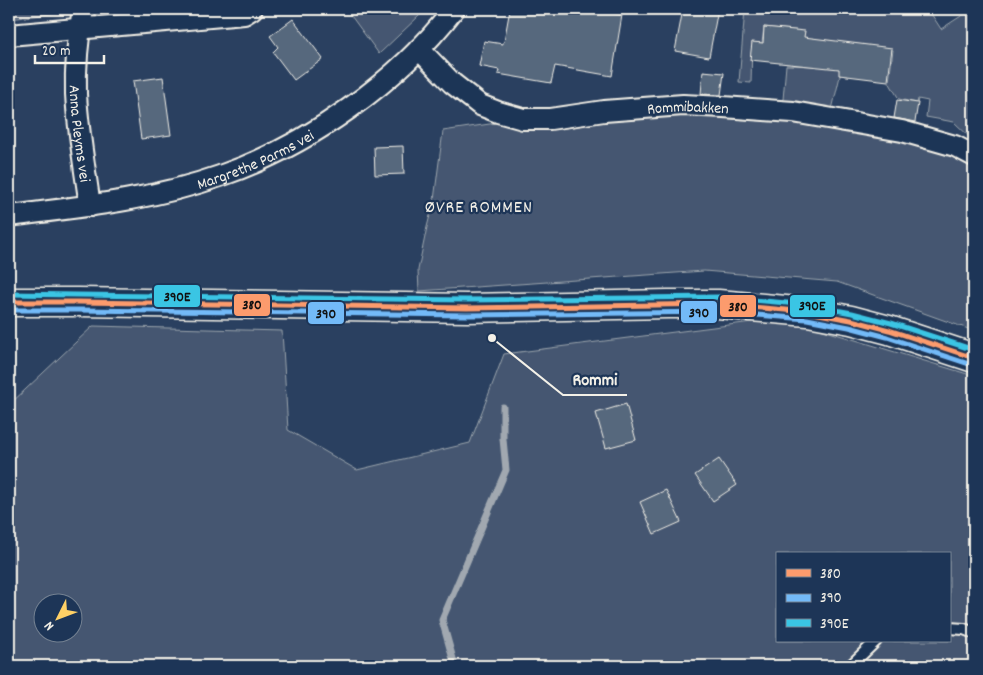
<svg xmlns="http://www.w3.org/2000/svg" width="983" height="675" viewBox="0 0 983 675" font-family="Dekko,sans-serif">
<rect width="100%" height="100%" fill="#2a4060"/>
<filter id="ink" filterUnits="userSpaceOnUse"><feTurbulence type="fractalNoise" baseFrequency=".02" numOctaves="2"/><feDisplacementMap in="SourceGraphic" scale="10" xChannelSelector="R" yChannelSelector="G"/><feConvolveMatrix kernelMatrix="1 2 1 2 8 2 1 2 1" color-interpolation-filters="sRGB"/></filter>
<g filter="url(#ink)">
<g fill="#445771" stroke="#9ca4ac" fill-rule="evenodd">
<path d="M 9,9 L 60,9 L 59,13 L 9,19 Z"/>
<path d="M 346,9 L 424,9 L 420,15 L 379,54 Z"/>
<path d="M 745,9 L 928,9 L 941,29 L 972,9 L 974,9 L 974,141 L 954,122 L 926,117 L 928,101 L 918,99 L 917,103 L 899,99 L 889,82 L 893,50 L 844,44 L 840,76 L 830,118 L 974,156 L 974,331 L 837,282 L 704,271 L 419,291 L 418,270 L 427,227 L 434,200 L 443,131 L 523,119 L 782,111 L 786,65 L 814,66 L 802,38 L 802,31 L 764,27 L 762,43 L 752,43 L 751,83 L 739,82 Z"/>
<path d="M 783,318 L 974,376 L 974,666 L 9,666 L 9,405 L 93,326 L 282,331 L 288,430 L 357,470 L 470,443 L 504,354 ZM 777,554 L 949,554 L 949,641 L 777,641 ZM 42,602 L 72,602 L 72,632 L 42,632 Z"/>
</g>
<g fill="none" stroke-linecap="round" stroke-linejoin="round">
<path stroke="#a1a8b0" stroke-width="7" d="M 455,666 L 442,620 L 506,470 L 503,439 L 503,407"/>
</g>
<g fill="#56677d" stroke="#f4f1e8">
<path d="M 510,9 L 584,9 L 622,15 L 612,76 L 555,66 L 551,83 L 498,74 L 499,70 L 479,66 L 484,41 L 503,44 L 503,42 L 504,42 Z"/>
<path d="M 683,9 L 718,9 L 709,57 L 675,51 Z"/>
<path d="M 293,19 L 323,59 L 294,80 L 273,52 L 278,47 L 270,36 Z"/>
<path d="M 764,27 L 805,31 L 804,37 L 892,48 L 888,81 L 839,75 L 839,69 L 750,60 L 752,42 L 763,43 Z"/>
<path d="M 703,71 L 724,73 L 721,95 L 701,94 Z"/>
<path d="M 163,77 L 171,135 L 141,139 L 133,81 Z"/>
<path d="M 897,100 L 918,103 L 915,122 L 894,118 Z"/>
<path d="M 403,146 L 404,174 L 375,175 L 374,147 Z"/>
<path d="M 626,404 L 636,440 L 606,448 L 596,413 Z"/>
<path d="M 719,459 L 737,485 L 713,501 L 695,475 Z"/>
<path d="M 666,490 L 681,522 L 654,534 L 640,502 Z"/>
</g>
<g fill="none" stroke-linecap="round" stroke-linejoin="round">
<defs>
<g id="lane">
<path d="M 949,628 L 964,629 L 974,633"/>
<path d="M 850,666 L 876,641"/>
</g>
<g id="street">
<path id="s1" d="M 83,9 C 78,37 75,66 76,94 C 78,131 85,169 90,206"/>
<path d="M 9,35 L 244,14 L 252,9"/>
<path id="s2" d="M 419,49 L 452,83 L 480,105 L 498,112 L 523,119 L 550,119 L 604,111 L 683,105 L 723,107 L 793,112 L 902,131 L 955,146 L 974,156"/>
<path id="s3" d="M 9,216 C 80,207 152,200 220,176 C 308,146 398,82 454,9"/>
</g>
<path id="highway" d="M 9,302 L 78,302 L 467,308 L 668,304 L 718,304 L 808,312 L 851,320 L 889,330 L 974,358"/>
</defs>
<use href="#lane" stroke="#f4f1e8" stroke-width="14"/>
<use href="#street" stroke="#f4f1e8" stroke-width="24"/>
<use href="#highway" stroke="#f4f1e8" stroke-width="31"/>
<use href="#lane" stroke="#1d3557" stroke-width="10"/>
<use href="#street" stroke="#1d3557" stroke-width="20"/>
<use href="#highway" stroke="#1d3557" stroke-width="28"/>
<defs>
<path id="bus-1" d="M 9,302 L 78,302 L 467,308 L 718,304 L 808,312 L 851,320 L 889,330 L 974,358"/>
<path id="bus-2" d="M 9,310 L 78,310 L 467,315 L 718,312 L 807,319 L 849,327 L 887,337 L 972,365"/>
<path id="bus-3" d="M 9,294 L 78,295 L 467,300 L 719,297 L 809,305 L 852,313 L 891,323 L 974,350"/>
</defs>
<use href="#bus-1" stroke="#1d3557" stroke-width="9"/>
<use href="#bus-2" stroke="#1d3557" stroke-width="9"/>
<use href="#bus-3" stroke="#1d3557" stroke-width="9"/>
<use href="#bus-1" stroke="#fc9b6d" stroke-width="5"/>
<use href="#bus-2" stroke="#73baf8" stroke-width="5"/>
<use href="#bus-3" stroke="#3ac5e4" stroke-width="5"/>
</g>
</g>
<g text-anchor="middle" stroke-width="4.5" stroke-linejoin="round" paint-order="stroke">
<g font-size="16" fill="#f4f1e8" stroke="#1d3557">
<text dy="6" stroke="none"><textPath href="#s2" startOffset="294">Rommibakken</textPath></text>
<text dy="6" stroke="none"><textPath href="#s1" startOffset="125">Anna Pleyms vei</textPath></text>
<text dy="6" stroke="none"><textPath href="#s3" startOffset="254">Margrethe Parms vei</textPath></text>
</g>
<g font-size="18" letter-spacing="1" fill="#f4f1e8" stroke="#1d3557">
<text x="479" y="212">ØVRE ROMMEN</text>
</g>
</g>
<path fill="none" stroke="#f4f1e8" stroke-width="2" d="M492 338L563 395H627"/>
<circle fill="#f4f1e8" stroke="#1d3557" stroke-width="2" cx="492" cy="338" r="5"/>
<g font-size="18" text-anchor="middle" font-weight="bold" fill="#f4f1e8" stroke="#1d3557" stroke-width="4.5" stroke-linejoin="round" paint-order="stroke">
<text x="595" y="385">Rommi</text>
</g>
<g stroke="#1d3557" stroke-width="2">
<rect x="153" y="284" width="48" height="24" rx="5" fill="#3ac5e4"/>
<rect x="233" y="293" width="38" height="24" rx="5" fill="#fc9b6d"/>
<rect x="789" y="294" width="47" height="24" rx="5" fill="#3ac5e4"/>
<rect x="719" y="294" width="38" height="24" rx="5" fill="#fc9b6d"/>
<rect x="680" y="300" width="38" height="24" rx="5" fill="#73baf8"/>
<rect x="307" y="301" width="38" height="24" rx="5" fill="#73baf8"/>
</g>
<g font-size="14" text-anchor="middle" font-weight="bold" fill="#111">
<text x="177" y="301">390E</text>
<text x="252" y="309">380</text>
<text x="812" y="310">390E</text>
<text x="738" y="311">380</text>
<text x="699" y="317">390</text>
<text x="326" y="318">390</text>
</g>
<rect width="983" height="675" fill="none" stroke="#1d3557" stroke-width="30"/>
<rect x="15" y="15" width="953" height="645" fill="none" stroke="#f4f1e8" stroke-width="2" filter="url(#ink)"/>
<rect x="776" y="552" width="175" height="90" fill="#1d3557" stroke="#738091"/>
<rect x="786" y="569" width="25" height="8" fill="#fc9b6d" stroke="#738091"/>
<text x="820" y="578" font-size="15" fill="#f4f1e8">380</text>
<rect x="786" y="594" width="25" height="8" fill="#73baf8" stroke="#738091"/>
<text x="820" y="602" font-size="15" fill="#f4f1e8">390</text>
<rect x="786" y="619" width="25" height="8" fill="#3ac5e4" stroke="#738091"/>
<text x="820" y="628" font-size="15" fill="#f4f1e8">390E</text>
<g transform="translate(58 618) rotate(228)"><circle r="24" fill="#1d3557" stroke="#738091"/>
<path d="M0-4L9 19L0 12L-9 19Z" fill="#ffd166"/>
<text y="-8" font-size="14" font-weight="bold" text-anchor="middle" fill="#f4f1e8">N</text>
</g>
<path d="M35 55v8h69v-8" fill="none" stroke="#f4f1e8" stroke-width="2.5"/>
<text x="42" y="55" font-size="15" fill="#f4f1e8" stroke="#1d3557" stroke-width="4" paint-order="stroke">20 m</text>
</svg>
